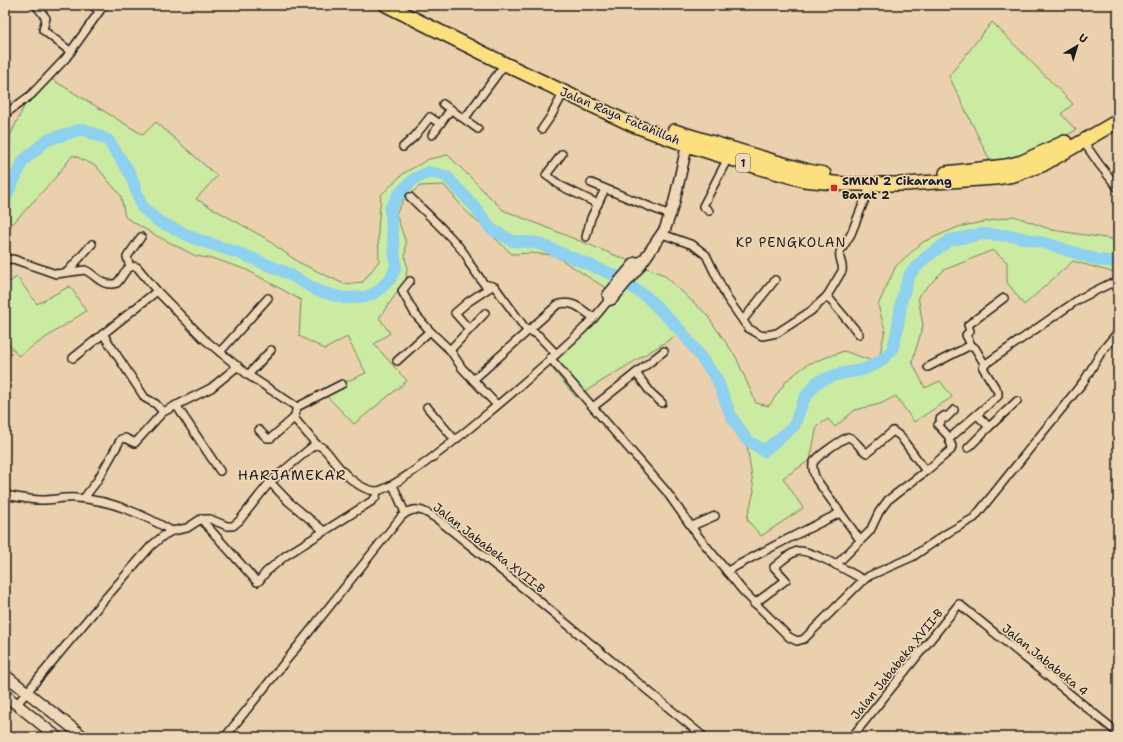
<svg xmlns="http://www.w3.org/2000/svg" width="1123" height="742" viewBox="0 0 1123 742" font-family="'Shantell Sans',sans-serif">
<rect width="100%" height="100%" fill="#ead0ac"/>
<filter id="ink" filterUnits="userSpaceOnUse"><feTurbulence type="fractalNoise" baseFrequency=".025" numOctaves="2"/><feDisplacementMap in="SourceGraphic" scale="8" xChannelSelector="R" yChannelSelector="G"/><feConvolveMatrix kernelMatrix="1 2 1 2 8 2 1 2 1" color-interpolation-filters="sRGB"/></filter>
<g filter="url(#ink)">
<g fill="#cbeaa2" stroke="#74835f">
<path d="M 992,22 L 1073,104 L 1061,114 L 1076,130 L 1034,153 L 992,165 L 949,76 Z"/>
<path d="M 48,77 L 143,135 L 156,122 L 217,176 L 196,199 L 265,238 L 298,262 L 344,284 L 363,282 L 379,261 L 378,229 L 381,195 L 404,173 L 429,159 L 448,155 L 503,210 L 664,275 L 706,314 L 736,357 L 756,403 L 769,406 L 787,380 L 808,364 L 844,351 L 878,363 L 885,330 L 878,305 L 896,266 L 923,242 L 958,227 L 1014,216 L 1052,230 L 1118,240 L 1118,272 L 1112,272 L 1073,261 L 1024,305 L 1007,282 L 1007,262 L 993,250 L 944,270 L 918,296 L 923,326 L 912,362 L 925,388 L 940,381 L 952,397 L 914,422 L 896,396 L 880,404 L 855,410 L 835,427 L 828,419 L 817,426 L 810,460 L 783,478 L 803,508 L 761,536 L 747,519 L 754,491 L 746,439 L 731,415 L 717,379 L 682,332 L 576,397 L 549,365 L 615,294 L 554,255 L 530,253 L 512,254 L 465,210 L 444,185 L 420,186 L 404,199 L 396,214 L 406,243 L 405,257 L 407,266 L 406,280 L 379,318 L 390,333 L 374,344 L 407,381 L 354,424 L 323,392 L 366,373 L 347,337 L 325,349 L 299,336 L 301,300 L 247,270 L 215,259 L 196,256 L 153,234 L 125,217 L 121,196 L 96,166 L 73,155 L 55,178 L 5,232 L 5,177 L 8,173 L 10,136 L 29,96 Z"/>
<path d="M 17,277 L 37,304 L 70,286 L 86,311 L 18,356 L 5,338 L 5,285 Z"/>
</g>
<g fill="none" stroke-linecap="round" stroke-linejoin="round">
<path stroke="#8dd0ef" stroke-width="12" d="M 5,199 L 23,161 L 47,140 L 83,129 L 108,140 L 130,173 L 142,207 L 158,221 L 196,239 L 244,255 L 287,273 L 318,291 L 344,298 L 366,297 L 378,291 L 390,279 L 396,267 L 390,209 L 399,194 L 414,179 L 429,172 L 446,176 L 475,207 L 491,229 L 513,241 L 537,243 L 614,275 L 647,297 L 682,332 L 717,379 L 731,416 L 746,439 L 764,451 L 794,426 L 804,399 L 817,382 L 839,374 L 862,370 L 878,363 L 892,350 L 897,332 L 902,298 L 910,274 L 925,258 L 950,240 L 983,234 L 1014,236 L 1048,244 L 1098,260 L 1118,262"/>
<defs>
<g id="street">
<path d="M 92,5 L 99,11"/>
<path d="M 38,8 L 46,18 L 43,30 L 71,52"/>
<path d="M 443,104 L 478,129"/>
<path d="M 5,114 L 31,95 L 66,58 L 104,5"/>
<path d="M 465,118 L 505,64"/>
<path d="M 542,129 L 551,116 L 564,92"/>
<path d="M 432,135 L 451,109"/>
<path d="M 1083,141 L 1099,164 L 1118,188"/>
<path d="M 403,147 L 415,136 L 430,117 L 440,124"/>
<path d="M 562,154 L 546,175 L 561,186 L 598,204"/>
<path d="M 591,183 L 670,215"/>
<path d="M 410,197 C 420,207 470,253 469,263 L 484,284 L 495,287 L 525,328 L 538,335 L 556,354"/>
<path d="M 709,211 L 703,206 L 728,158"/>
<path d="M 662,234 L 693,245 L 706,255 L 727,298 L 748,328 L 762,336 L 777,333 L 811,311 L 827,296 L 842,271 C 844,264 838,259 840,252 L 851,234 L 871,184"/>
<path d="M 586,237 L 591,218 L 605,189"/>
<path d="M 5,260 L 13,259 L 56,274 L 85,270 C 96,275 103,288 117,283 C 123,277 126,264 137,267 L 157,291 L 204,339 L 248,375 L 297,407 L 294,418 L 317,445"/>
<path d="M 130,267 L 127,257 L 141,237"/>
<path d="M 68,271 L 92,244"/>
<path d="M 410,281 L 402,291 L 415,314 L 430,331 L 450,350 L 462,368 L 497,405"/>
<path d="M 827,296 L 859,334"/>
<path d="M 743,320 L 775,280"/>
<path d="M 469,329 L 455,313 L 468,302 L 492,286"/>
<path d="M 103,334 L 145,398 L 156,404 L 163,412"/>
<path d="M 971,345 L 966,335 L 970,331 L 968,325 L 1004,298"/>
<path d="M 450,350 L 485,313"/>
<path d="M 220,352 L 268,298"/>
<path d="M 73,358 L 157,291"/>
<path d="M 550,358 L 666,491 L 698,536 L 743,591 L 789,637 L 797,641 L 804,639 L 861,582 L 869,576 L 912,557 L 949,532 L 974,518 L 1084,381 L 1102,351 L 1118,332"/>
<path d="M 397,361 L 430,331"/>
<path d="M 928,367 L 971,345 L 975,348 L 985,365"/>
<path d="M 636,373 L 651,393 L 662,403"/>
<path d="M 248,375 L 271,350"/>
<path d="M 473,380 L 557,305 C 573,299 582,310 594,318"/>
<path d="M 176,405 L 220,471"/>
<path d="M 297,407 L 342,384"/>
<path d="M 427,407 L 455,440"/>
<path d="M 593,407 L 664,351"/>
<path d="M 977,415 L 989,427 L 1017,401"/>
<path d="M 259,430 L 267,438 L 271,438 L 294,418"/>
<path d="M 950,438 L 938,425 L 941,422 L 940,419 L 944,416 L 946,418 L 954,410"/>
<path d="M 968,448 L 989,427"/>
<path d="M 270,482 L 289,502 L 324,531"/>
<path d="M 393,485 L 405,513"/>
<path d="M 5,495 C 17,497 30,500 42,500 C 53,500 65,497 76,498 C 111,500 142,514 172,531"/>
<path d="M 84,498 L 97,481 L 121,439 L 125,438 L 135,443 L 163,412 L 211,388 L 238,366"/>
<path d="M 201,519 L 257,582 L 259,581 L 266,572 L 285,556 L 372,501 L 376,497 L 377,491"/>
<path d="M 692,526 L 715,516"/>
<path d="M 860,540 L 816,479 C 814,474 812,469 813,464 C 815,457 841,440 848,437 C 856,439 859,449 867,453 L 893,431 L 900,436 L 926,471"/>
<path d="M 836,565 L 870,531 L 879,512 L 888,500 L 926,471 L 951,450 L 952,446 L 949,440 L 950,438 L 998,396 L 998,392 L 983,368 L 984,365 L 1079,299 L 1109,284 L 1118,284"/>
<path d="M 727,572 L 731,569 C 767,549 803,531 840,513"/>
<path d="M 754,604 L 786,580 L 774,567 C 781,562 789,553 798,551 C 811,549 851,573 864,580"/>
<path d="M 17,704 L 103,601 L 151,546 L 163,536 L 172,531 L 187,528 L 201,519 L 210,519 L 227,526 L 233,526 L 239,521 L 270,482 L 313,446 L 317,445 C 325,447 329,455 334,461 C 344,474 359,489 375,491 C 401,493 560,353 585,327 C 594,319 601,309 609,300"/>
<path d="M 225,737 L 401,517 C 416,503 427,512 441,522 L 533,596 L 704,737"/>
<path d="M 852,737 L 959,604 L 1118,733"/>
</g>
<g id="secondary">
<path d="M 641,262 L 635,263 L 608,295 L 609,300 L 612,299 L 639,267 L 665,229 L 674,203 L 687,145"/>
<path d="M 5,675 L 84,737"/>
<path d="M 5,695 L 57,737"/>
</g>
<g id="highway">
<path d="M 386,5 L 505,64 L 633,125 L 687,145 L 764,169 L 804,180 L 844,184 L 905,184 L 995,178 L 1014,175 L 1042,165 L 1118,121"/>
<path d="M 674,131 L 769,160 L 808,171 L 824,174"/>
<path d="M 946,173 L 1006,166 L 1022,162 L 1065,142"/>
</g>
</defs>
<use href="#street" stroke="#1c1c1c" stroke-width="10"/>
<use href="#secondary" stroke="#1c1c1c" stroke-width="13"/>
<use href="#highway" stroke="#1c1c1c" stroke-width="16"/>
<use href="#street" stroke="#efd7b7" stroke-width="7"/>
<use href="#secondary" stroke="#efd7b7" stroke-width="10"/>
<use href="#highway" stroke="#fce080" stroke-width="13"/>
</g>
</g>
<rect fill="#c8321e" stroke="#efd7b7" stroke-width="1.5" x="830" y="184" width="8" height="8" rx="2"/>
<g text-anchor="middle" stroke-width="3.5" stroke-linejoin="round" paint-order="stroke">
<rect fill="#efd7b7" stroke="#5b544a" stroke-width="1" x="736" y="154" width="14" height="18" rx="3"/>
<g font-size="11" font-weight="bold" fill="#1c1c1c">
<text x="743" y="167">1</text>
</g>
<g font-size="12" fill="#1c1c1c" stroke="#efd7b7">
<text transform="translate(620 116) rotate(23)" y="4">Jalan Raya Fatahillah</text>
<text transform="translate(489 548) rotate(38)" y="4">Jalan Jababeka XVII-B</text>
<text transform="translate(1045 660) rotate(39)" y="4">Jalan Jababeka 4</text>
<text transform="translate(897 664) rotate(-51)" y="4">Jalan Jababeka XVII-B</text>
</g>
<g font-size="12" font-weight="bold" fill="#1c1c1c" stroke="#efd7b7" text-anchor="start">
<text x="842" y="185">SMKN 2 Cikarang<tspan x="842" dy="14">Barat 2</tspan></text>
</g>
<g font-size="13" letter-spacing="1" fill="#1c1c1c" stroke="#efd7b7">
<text x="791" y="247">KP PENGKOLAN</text>
</g>
<g font-size="14" letter-spacing="1" fill="#1c1c1c" stroke="#efd7b7">
<text x="292" y="480">HARJAMEKAR</text>
</g>
</g>
<rect width="1123" height="742" fill="none" stroke="#efd7b7" stroke-width="20"/>
<rect x="10" y="10" width="1103" height="722" fill="none" stroke="#1c1c1c" stroke-width="1.5" filter="url(#ink)"/>
<g transform="translate(1077 46) rotate(38)" stroke="#efd7b7" stroke-width="3" paint-order="stroke">
<path d="M0-3L7 15L0 10L-7 15Z" fill="#1c1c1c"/>
<text y="-6" font-size="11" font-weight="bold" text-anchor="middle" fill="#1c1c1c">U</text>
</g>
</svg>
